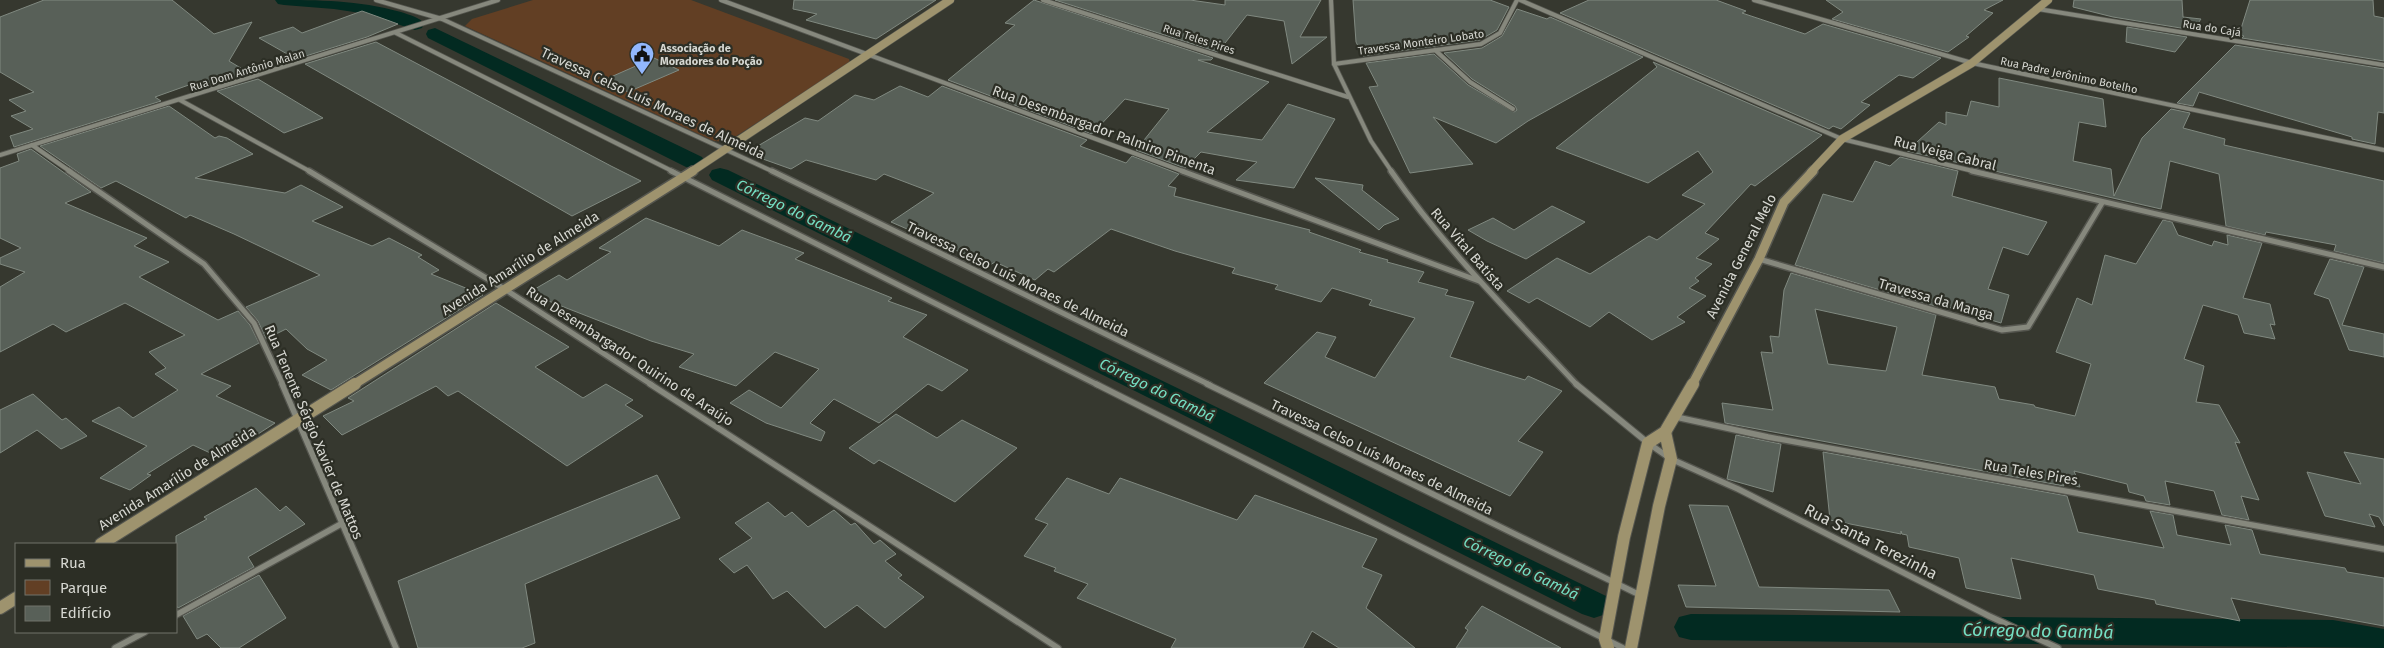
<svg xmlns="http://www.w3.org/2000/svg" width="2384" height="648" viewBox="0 0 2384 648" font-family="'Fira Sans',sans-serif">
<rect width="100%" height="100%" fill="#36382f"/>
<path fill="#623f24" d="M 533,0 L 691,0 L 849,59 L 850,63 L 727,142 L 714,141 L 465,26 L 472,19 Z"/>
<g fill="none" stroke-linecap="round" stroke-linejoin="round">
<g fill="#022a21" fill-rule="evenodd">
<path d="M 275,0 C 320,0 357,0 401,12 C 409,15 420,17 424,24 L 422,28 L 415,30 L 367,14 L 334,9 L 284,5 L 278,4 Z"/>
<path d="M 435,28 L 702,157 L 705,162 L 702,167 L 694,169 L 686,167 L 428,38 L 426,34 L 428,30 Z"/>
<path d="M 720,168 L 728,170 L 1606,596 L 1611,605 L 1606,614 L 1594,618 L 1582,614 L 712,180 L 709,175 L 712,170 Z"/>
<path d="M 1691,614 L 2333,620 L 2384,629 L 2384,648 L 1691,640 L 1679,637 L 1674,627 L 1679,617 Z"/>
</g>
</g>
<g fill="#586058" stroke="#808980" fill-rule="evenodd">
<path d="M 44,0 L 172,0 L 214,34 L 252,22 L 229,61 L 249,73 L 208,86 L 200,81 L 155,97 L 161,101 L 14,147 L 10,136 L 33,129 L 11,116 L 26,111 L 9,100 L 34,92 L 0,72 L 0,17 Z"/>
<path d="M 794,0 L 936,0 L 876,39 L 806,20 L 817,14 L 793,9 Z"/>
<path d="M 1034,0 L 1213,58 L 1211,60 L 1198,60 L 1269,82 L 1207,132 L 1262,140 L 1288,104 L 1335,119 L 1294,188 L 1236,180 L 1257,162 L 1201,152 L 1185,168 L 1136,150 L 1169,109 L 1125,99 L 1092,134 L 948,80 L 1015,25 L 1005,23 Z"/>
<path d="M 1055,0 L 1190,0 L 1225,5 L 1225,0 L 1321,0 L 1300,37 L 1327,37 L 1292,64 L 1284,21 L 1247,15 L 1218,52 Z"/>
<path d="M 1353,0 L 1490,0 L 1509,7 L 1497,30 L 1480,40 L 1363,56 L 1356,42 Z"/>
<path d="M 1589,0 L 1716,0 L 1746,11 L 1742,13 L 1805,34 L 1823,24 L 1941,58 L 1913,78 L 1899,75 L 1861,102 L 1870,105 L 1841,129 L 1833,126 L 1829,129 L 1560,13 Z"/>
<path d="M 1826,0 L 2003,0 L 1984,10 L 1993,13 L 1966,36 L 1969,37 L 1948,52 L 1832,19 L 1843,12 Z"/>
<path d="M 2074,0 L 2182,0 L 2183,17 L 2201,19 L 2193,30 L 2113,17 L 2073,7 Z"/>
<path d="M 2250,0 L 2373,0 L 2374,16 L 2384,18 L 2384,61 L 2242,38 L 2244,36 L 2239,35 Z"/>
<path d="M 1517,9 L 1547,19 L 1550,17 L 1643,57 L 1528,121 L 1496,143 L 1433,117 L 1473,164 L 1410,173 L 1369,87 L 1378,86 L 1366,63 L 1434,54 L 1468,85 L 1514,112 L 1517,110 L 1515,106 L 1472,79 L 1444,53 L 1482,48 L 1502,36 Z"/>
<path d="M 362,11 L 398,24 L 367,37 L 296,59 L 259,38 L 293,27 L 302,33 Z"/>
<path d="M 2127,27 L 2187,37 L 2175,52 L 2126,42 Z"/>
<path d="M 376,42 L 611,166 L 641,181 L 572,216 L 305,64 Z"/>
<path d="M 2235,45 L 2384,69 L 2384,113 L 2378,112 L 2375,144 L 2352,139 L 2352,137 L 2199,92 L 2193,106 L 2177,103 Z"/>
<path d="M 654,58 L 679,70 L 628,92 L 604,80 Z"/>
<path d="M 1653,62 L 1822,135 L 1755,186 L 1751,184 L 1705,233 L 1719,239 L 1696,258 L 1712,264 L 1695,278 L 1699,281 L 1689,288 L 1706,296 L 1677,317 L 1685,322 L 1652,340 L 1609,312 L 1590,327 L 1537,298 L 1529,303 L 1507,291 L 1557,258 L 1590,274 L 1649,236 L 1657,240 L 1705,204 L 1682,195 L 1713,172 L 1698,151 L 1648,183 L 1556,148 L 1657,67 Z"/>
<path d="M 1999,78 L 2103,99 L 2106,127 L 2079,122 L 2073,161 L 2111,169 L 2114,196 L 2142,138 L 2171,109 L 2190,113 L 2183,128 L 2225,139 L 2224,145 L 2384,181 L 2384,263 L 2334,251 L 2336,245 L 2266,232 L 2265,235 L 2226,226 L 2219,174 L 2170,161 L 2161,209 L 1907,151 L 1939,122 L 1946,125 L 1946,112 L 1967,116 L 1971,101 L 1999,107 Z"/>
<path d="M 258,79 L 323,118 L 284,133 L 217,91 Z"/>
<path d="M 900,86 L 928,97 L 942,86 L 1087,140 L 1080,146 L 1126,163 L 1132,156 L 1179,174 L 1168,186 L 1176,188 L 1174,196 L 1310,230 L 1309,232 L 1361,250 L 1359,252 L 1388,260 L 1387,262 L 1424,272 L 1418,282 L 1448,290 L 1445,295 L 1474,302 L 1450,357 L 1525,380 L 1528,376 L 1562,391 L 1518,441 L 1543,452 L 1510,496 L 1264,383 L 1317,332 L 1336,337 L 1325,357 L 1375,378 L 1415,318 L 1369,305 L 1372,300 L 1332,288 L 1321,302 L 1275,289 L 1278,285 L 1232,273 L 1235,268 L 1175,251 L 1111,229 L 1054,272 L 1048,269 L 1035,280 L 995,262 L 990,265 L 891,222 L 934,193 L 884,174 L 876,180 L 806,160 L 791,169 L 746,153 L 805,118 L 818,121 L 855,95 L 874,100 Z"/>
<path d="M 169,106 L 215,138 L 219,136 L 227,138 L 253,154 L 195,178 L 285,193 L 301,185 L 343,207 L 312,221 L 372,246 L 389,238 L 422,255 L 418,257 L 439,270 L 431,274 L 483,295 L 331,390 L 302,375 L 327,360 L 307,349 L 286,329 L 266,339 L 258,321 L 246,307 L 320,275 L 234,234 L 190,215 L 186,218 L 116,181 L 101,188 L 40,146 Z"/>
<path d="M 31,149 L 91,192 L 65,203 L 147,238 L 134,246 L 169,262 L 139,277 L 218,320 L 238,311 L 250,325 L 259,343 L 201,374 L 231,386 L 216,396 L 275,423 L 221,458 L 193,445 L 147,474 L 151,475 L 130,490 L 100,478 L 147,446 L 92,421 L 119,407 L 133,418 L 178,390 L 155,374 L 166,368 L 149,352 L 185,335 L 125,303 L 66,332 L 53,324 L 0,352 L 0,287 L 25,272 L 0,264 L 0,258 L 21,248 L 0,238 L 0,168 L 19,161 L 17,154 Z"/>
<path d="M 1900,157 L 1958,171 L 1952,196 L 2047,222 L 2028,255 L 2003,247 L 1988,289 L 2009,295 L 2001,323 L 1938,304 L 1938,307 L 1795,265 L 1823,194 L 1853,202 L 1875,161 L 1890,166 Z"/>
<path d="M 1315,178 L 1363,185 L 1362,190 L 1399,219 L 1384,225 L 1379,230 Z"/>
<path d="M 1552,206 L 1585,222 L 1526,259 L 1487,241 L 1468,230 L 1493,218 L 1514,230 Z"/>
<path d="M 646,218 L 719,246 L 742,230 L 804,253 L 795,259 L 892,298 L 888,301 L 927,315 L 903,337 L 968,370 L 942,391 L 928,384 L 879,423 L 834,399 L 810,423 L 825,432 L 821,441 L 766,423 L 730,403 L 749,390 L 781,408 L 819,369 L 775,352 L 736,386 L 679,367 L 694,354 L 651,341 L 528,293 L 559,275 L 567,280 L 611,252 L 599,248 Z"/>
<path d="M 2163,220 L 2172,222 L 2178,235 L 2212,246 L 2214,241 L 2228,245 L 2227,235 L 2262,243 L 2243,298 L 2270,304 L 2275,325 L 2270,324 L 2275,339 L 2244,333 L 2238,315 L 2203,305 L 2184,359 L 2204,366 L 2196,402 L 2219,405 L 2240,443 L 2235,442 L 2259,500 L 2241,496 L 2249,520 L 2222,515 L 2214,491 L 2165,481 L 2170,505 L 2146,501 L 2144,496 L 2129,492 L 2127,484 L 2074,471 L 2080,487 L 2063,484 L 2064,486 L 1725,423 L 1722,403 L 1773,410 L 1761,352 L 1773,353 L 1770,336 L 1779,337 L 1784,290 L 1791,273 L 1936,315 L 1922,375 L 1995,387 L 1999,399 L 2034,405 L 2035,407 L 2075,416 L 2091,364 L 2056,352 L 2077,298 L 2092,305 L 2105,255 L 2136,264 ZM 1815,309 L 1897,327 L 1886,371 L 1828,364 Z"/>
<path d="M 2330,259 L 2364,267 L 2342,325 L 2384,334 L 2384,357 L 2349,350 L 2329,299 L 2314,294 Z"/>
<path d="M 496,303 L 569,347 L 535,367 L 583,398 L 606,384 L 633,400 L 625,405 L 643,416 L 567,466 L 458,391 L 448,396 L 436,386 L 342,435 L 323,416 L 354,401 L 348,398 Z"/>
<path d="M 33,394 L 62,420 L 66,418 L 87,436 L 61,449 L 37,430 L 0,453 L 0,410 Z"/>
<path d="M 896,414 L 937,438 L 962,420 L 1017,448 L 955,502 L 879,460 L 874,464 L 849,448 Z"/>
<path d="M 1736,435 L 1781,444 L 1773,492 L 1727,479 Z"/>
<path d="M 1823,452 L 2067,496 L 2078,532 L 2164,548 L 2150,511 L 2173,515 L 2177,535 L 2231,545 L 2225,525 L 2252,530 L 2260,554 L 2345,568 L 2347,572 L 2384,578 L 2384,626 L 2231,598 L 2240,621 L 2156,604 L 2155,600 L 2098,589 L 2094,575 L 2011,558 L 2021,599 L 1966,588 L 1959,558 L 1909,547 L 1907,535 L 1902,534 L 1901,531 L 1901,534 L 1830,520 Z"/>
<path d="M 2344,452 L 2384,459 L 2384,526 L 2379,517 L 2369,514 L 2375,527 L 2325,516 L 2307,472 L 2361,484 Z"/>
<path d="M 657,475 L 680,518 L 525,584 L 535,643 L 522,648 L 418,648 L 398,581 Z"/>
<path d="M 1067,478 L 1109,494 L 1120,478 L 1237,520 L 1255,495 L 1377,539 L 1362,567 L 1382,575 L 1366,608 L 1415,648 L 1339,648 L 1312,631 L 1303,648 L 1171,648 L 1176,639 L 1077,598 L 1088,584 L 1054,571 L 1056,568 L 1024,556 L 1048,524 L 1035,519 Z"/>
<path d="M 256,488 L 280,511 L 286,506 L 305,524 L 248,557 L 254,567 L 178,608 L 176,605 L 176,536 L 207,519 L 204,517 Z"/>
<path d="M 768,502 L 785,517 L 792,512 L 808,527 L 834,510 L 851,525 L 855,523 L 874,544 L 880,540 L 896,554 L 885,561 L 902,575 L 898,578 L 924,597 L 885,628 L 857,605 L 825,628 L 787,591 L 773,599 L 747,565 L 734,573 L 719,559 L 752,538 L 735,523 Z"/>
<path d="M 1689,505 L 1728,506 L 1759,587 L 1889,590 L 1900,612 L 1686,607 L 1678,585 L 1716,586 Z"/>
<path d="M 259,575 L 286,618 L 239,648 L 221,648 L 207,634 L 197,639 L 183,616 Z"/>
<path d="M 1482,606 L 1561,648 L 1456,648 L 1468,630 L 1465,628 Z"/>
</g>
<g fill="none" stroke-linecap="round" stroke-linejoin="round">
<defs>
<g id="street-far2">
<path d="M 376,0 L 442,19 L 774,172"/>
<path d="M 721,0 L 1185,172"/>
<path d="M 1043,0 L 1348,97"/>
<path d="M 1331,0 L 1334,64 L 1371,141 L 1392,172"/>
<path d="M 1520,0 L 1842,139 L 1977,172"/>
<path d="M 1754,0 L 1972,63 L 2384,150"/>
<path d="M 2038,9 L 2384,65"/>
<path d="M 396,33 L 674,172"/>
<path d="M 1435,50 L 1470,82 L 1513,109"/>
<path d="M 1334,64 L 1481,44 L 1500,33 L 1517,0"/>
<path d="M 180,100 L 311,172"/>
<path d="M 32,145 L 71,172"/>
<path d="M 0,155 L 498,0"/>
</g>
<g id="street-far1">
<path d="M 69,171 L 204,264 L 254,323 L 283,385"/>
<path d="M 309,171 L 506,290 L 652,385"/>
<path d="M 671,171 L 1098,385"/>
<path d="M 772,171 L 1210,385"/>
<path d="M 1182,171 L 1479,281"/>
<path d="M 1391,171 C 1445,249 1513,316 1577,385"/>
<path d="M 1972,171 L 2384,267"/>
<path d="M 1759,259 L 2002,330 L 2028,327 L 2102,203"/>
</g>
<g id="street">
<path d="M 282,384 L 396,648"/>
<path d="M 650,384 L 1058,648"/>
<path d="M 1096,384 L 1623,648"/>
<path d="M 1207,384 L 1642,596"/>
<path d="M 1576,384 L 1648,443 L 1671,459 L 1738,489 L 1989,616 L 2058,648"/>
<path d="M 1676,417 L 1768,437 L 2384,549"/>
<path d="M 176,615 L 341,524"/>
<path d="M 115,648 L 145,632"/>
</g>
<g id="secondary-far2">
<path d="M 691,172 L 950,0"/>
<path d="M 1811,172 L 1842,139 L 1972,63 L 2048,0"/>
</g>
<g id="secondary-far1">
<path d="M 353,385 L 693,171"/>
<path d="M 1692,385 L 1759,259 L 1784,202 L 1813,171"/>
</g>
<g id="secondary">
<path d="M 101,544 L 355,384"/>
<path d="M 0,608 L 16,598"/>
<path d="M 1608,648 L 1605,639 L 1624,537 L 1648,443 L 1665,432 L 1693,384"/>
<path d="M 1631,648 L 1659,506 L 1671,459 L 1665,432"/>
</g>
</defs>
<use href="#street-far2" stroke="#55564f" stroke-width="5.5"/>
<use href="#street-far1" stroke="#55564f" stroke-width="8"/>
<use href="#street" stroke="#55564f" stroke-width="8"/>
<use href="#secondary-far2" stroke="#55564f" stroke-width="9"/>
<use href="#secondary-far1" stroke="#55564f" stroke-width="12"/>
<use href="#secondary" stroke="#55564f" stroke-width="14"/>
<use href="#street-far2" stroke="#86887d" stroke-width="4"/>
<use href="#street-far1" stroke="#86887d" stroke-width="5"/>
<use href="#street" stroke="#86887d" stroke-width="5.5"/>
<use href="#secondary-far2" stroke="#9e936e" stroke-width="8"/>
<use href="#secondary-far1" stroke="#9e936e" stroke-width="9"/>
<use href="#secondary" stroke="#9e936e" stroke-width="12"/>
</g>
<defs>
<symbol id="civic-pin" viewBox="-11 -11 22 30"><path d="M0 17L-7.5 6A9.5 9.5 0 1 1 7.5 6Z" fill="#92b7fd" stroke="#2c2e25"/><path d="M-.6-6.5H3V-4.5H.6V-3L4-1V1h2V6H-6V1h2V-1L-.6-3ZM-1.2 2.5V6h2.4V2.5Z" fill="#111"/></symbol>
</defs>
<g fill-rule="evenodd">
<use href="#civic-pin" x="628" y="40" width="28" height="38"/>
</g>
<g text-anchor="middle" stroke-width="4.5" stroke-linejoin="round" paint-order="stroke">
<g font-size="11" fill="#d6d7d1" stroke="#2c2e25">
<text transform="translate(2212 28) rotate(9)" y="4">Rua do Cajá</text>
<text transform="translate(1199 39) rotate(18)" y="4">Rua Teles Pires</text>
<text transform="translate(1421 42) rotate(-8)" y="4">Travessa Monteiro Lobato</text>
<text transform="translate(247 70) rotate(-17)" y="4">Rua Dom Antônio Malan</text>
<text transform="translate(2069 75) rotate(12)" y="4">Rua Padre Jerônimo Botelho</text>
</g>
<g font-size="11" font-weight="bold" fill="#d6d7d1" stroke="#2c2e25" text-anchor="start">
<text x="660" y="52">Associação de<tspan x="660" dy="13">Moradores do Poção</tspan></text>
</g>
<g font-size="14" fill="#d6d7d1" stroke="#2c2e25">
<text transform="translate(653 103) rotate(25)" y="5">Travessa Celso Luís Moraes de Almeida</text>
<text transform="translate(1104 130) rotate(20)" y="5">Rua Desembargador Palmiro Pimenta</text>
<text transform="translate(1945 153) rotate(14)" y="5">Rua Veiga Cabral</text>
<text transform="translate(1468 249) rotate(49)" y="5">Rua Vital Batista</text>
<text transform="translate(1741 256) rotate(-63)" y="5">Avenida General Melo</text>
<text transform="translate(520 263) rotate(-32)" y="5">Avenida Amarílio de Almeida</text>
<text transform="translate(1018 279) rotate(26)" y="5">Travessa Celso Luís Moraes de Almeida</text>
<text transform="translate(1936 299) rotate(16)" y="5">Travessa da Manga</text>
<text transform="translate(630 356) rotate(33)" y="5">Rua Desembargador Quirino de Araújo</text>
<text transform="translate(314 432) rotate(67)" y="5">Rua Tenente Sérgio Xavier de Mattos</text>
<text transform="translate(1382 457) rotate(26)" y="5">Travessa Celso Luís Moraes de Almeida</text>
<text transform="translate(2031 472) rotate(10)" y="5">Rua Teles Pires</text>
<text transform="translate(177 478) rotate(-32)" y="5">Avenida Amarílio de Almeida</text>
</g>
<g font-size="15" font-style="italic" fill="#74dfc3" stroke="#2c2e25">
<text transform="translate(794 211) rotate(26)" y="5">Córrego do Gambá</text>
<text transform="translate(1157 390) rotate(26)" y="5">Córrego do Gambá</text>
<text transform="translate(1521 568) rotate(26)" y="5">Córrego do Gambá</text>
</g>
<g font-size="16" fill="#d6d7d1" stroke="#2c2e25">
<text transform="translate(1871 541) rotate(27)" y="6">Rua Santa Terezinha</text>
</g>
<g font-size="18" font-style="italic" fill="#74dfc3" stroke="#2c2e25">
<text transform="translate(2038 631) rotate(1)" y="6">Córrego do Gambá</text>
</g>
</g>
<rect x="15" y="543" width="162" height="90" fill="#2c2e25" stroke="#70726a"/>
<rect x="25" y="559" width="25" height="8" fill="#9e936e" stroke="#70726a"/>
<text x="60" y="568" font-size="15" fill="#d6d7d1">Rua</text>
<rect x="25" y="580" width="25" height="15" fill="#623f24" stroke="#70726a"/>
<text x="60" y="593" font-size="15" fill="#d6d7d1">Parque</text>
<rect x="25" y="606" width="25" height="15" fill="#586058" stroke="#70726a"/>
<text x="60" y="618" font-size="15" fill="#d6d7d1">Edifício</text>
</svg>
